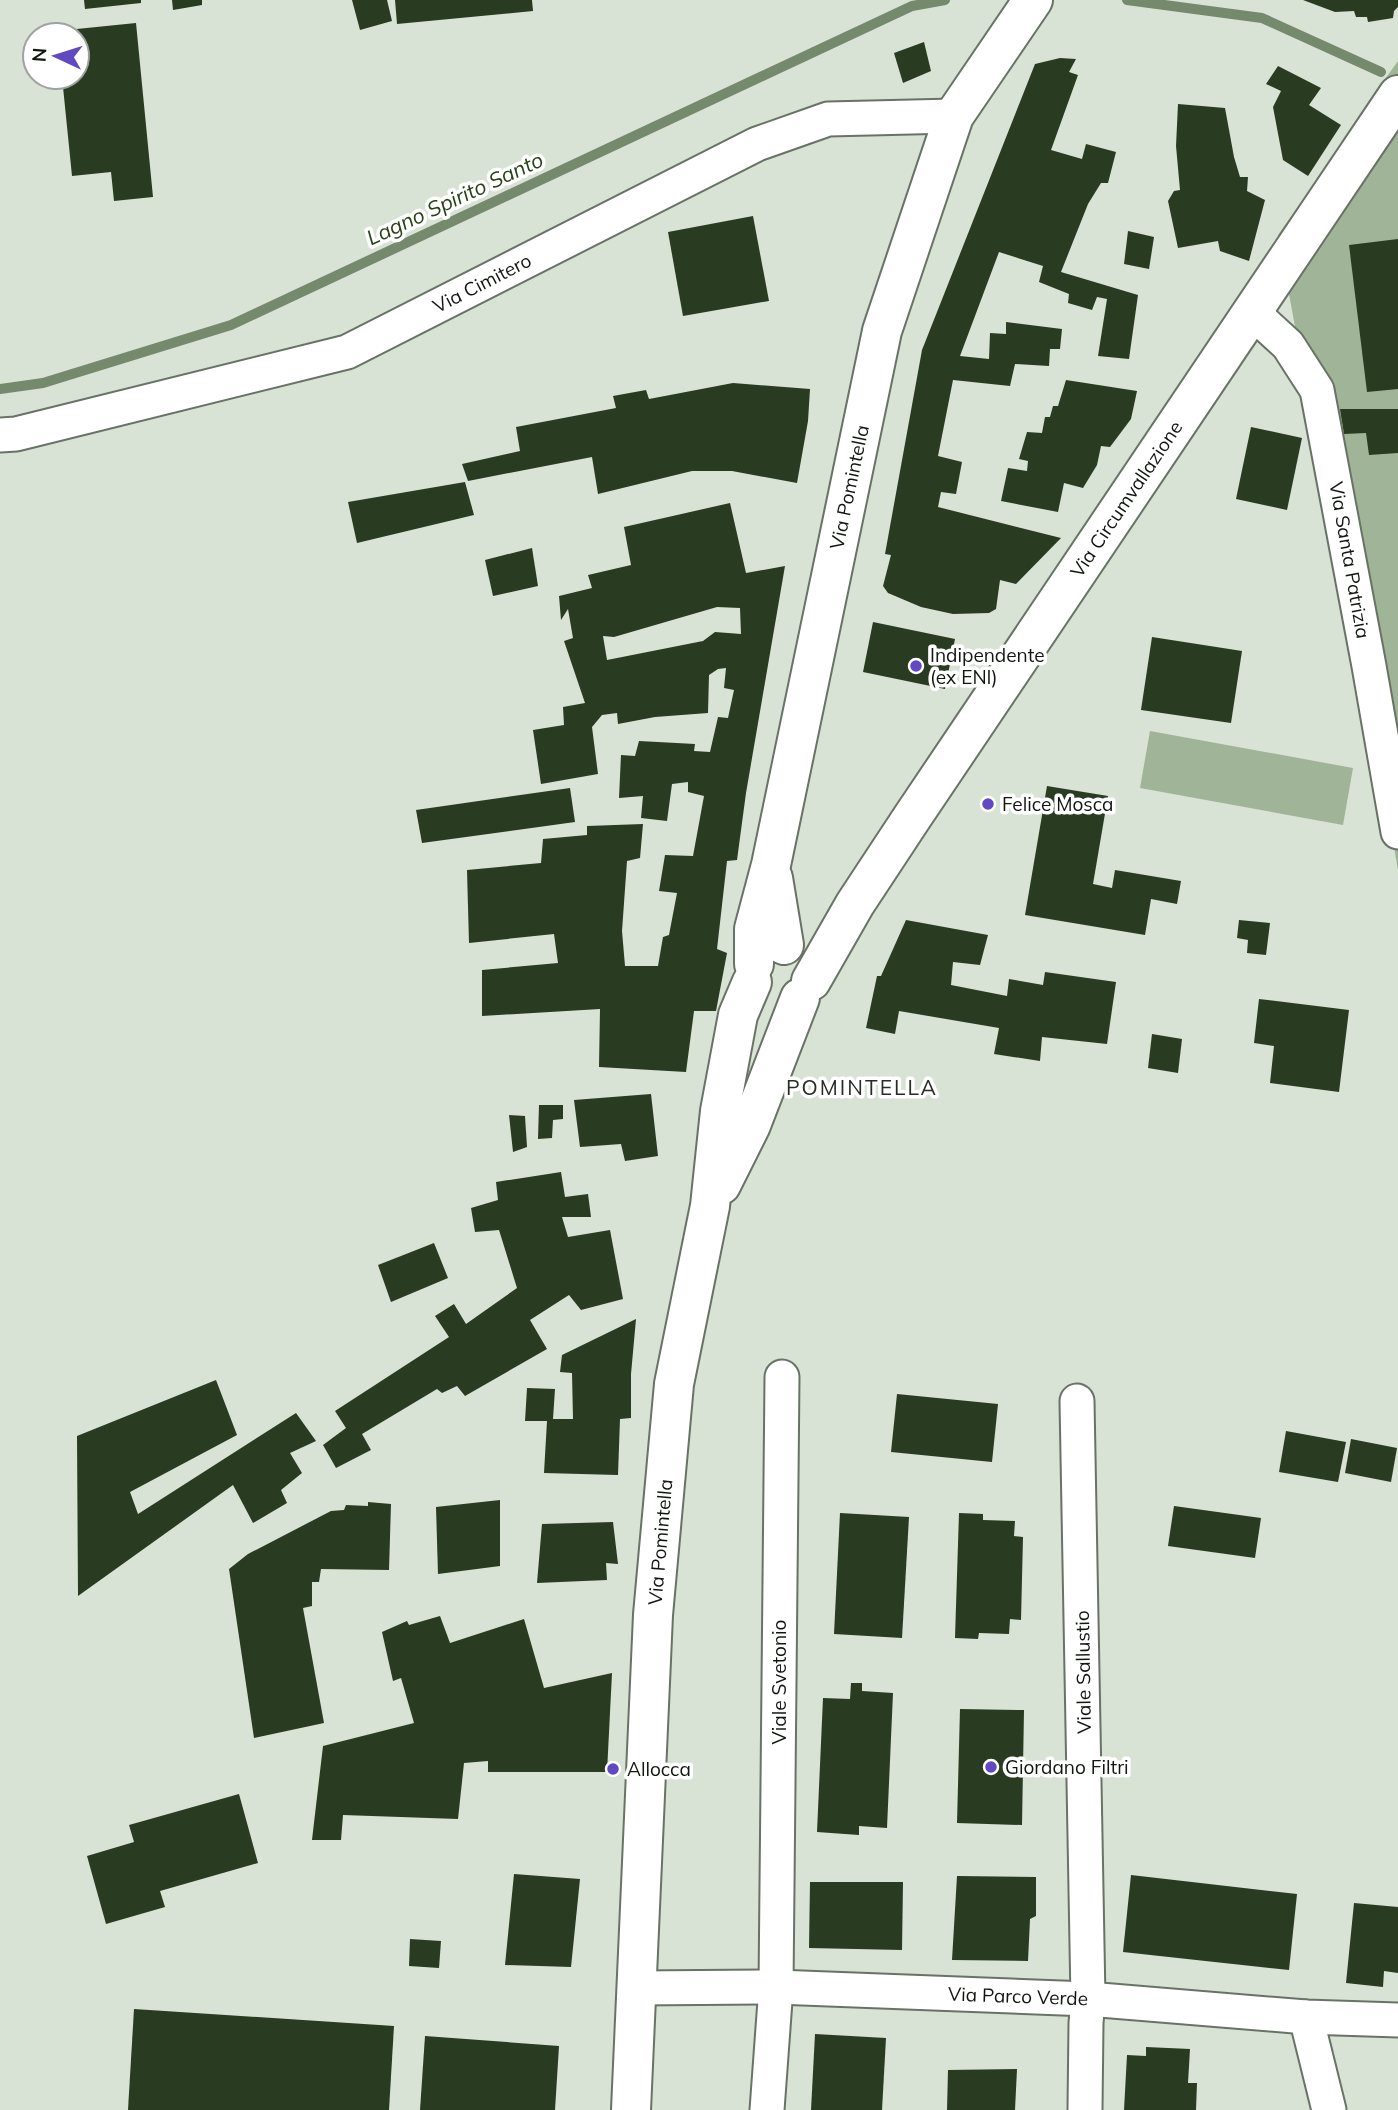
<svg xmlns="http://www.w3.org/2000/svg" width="1398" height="2110" viewBox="0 0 1398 2110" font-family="Mulish,sans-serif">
<rect width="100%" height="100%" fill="#d8e2d5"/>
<g fill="#a0b498">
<path d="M 1398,61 L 1398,870 L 1365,680 L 1308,396 L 1278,235 L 1370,106 L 1367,104 Z"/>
<path d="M 1150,731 L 1353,768 L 1343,825 L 1140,788 Z"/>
</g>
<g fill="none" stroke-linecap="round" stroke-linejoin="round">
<g stroke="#75896c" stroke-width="10">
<path d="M 1127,0 L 1262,18 L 1381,72"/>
<path d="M 0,389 L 43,383 L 231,325 L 912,6 L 945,0"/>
</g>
</g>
<g fill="#293b21" fill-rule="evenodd">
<path d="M 84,0 L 141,0 L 141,3 L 85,9 Z"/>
<path d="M 172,0 L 202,0 L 202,5 L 173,10 Z"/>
<path d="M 352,0 L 387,0 L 392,21 L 360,30 Z"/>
<path d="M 395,0 L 532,0 L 533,11 L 397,24 Z"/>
<path d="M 1303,0 L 1398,0 L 1398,7 L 1394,11 L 1393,18 L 1368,22 L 1367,17 L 1356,17 L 1354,11 L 1335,12 Z"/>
<path d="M 136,23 L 153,197 L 114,201 L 111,172 L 72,176 L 62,77 L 77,77 L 77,35 L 58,35 L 57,31 Z"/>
<path d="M 924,42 L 931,71 L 903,83 L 894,53 Z"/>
<path d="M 1060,58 L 1076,59 L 1069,72 L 1078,75 L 1051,150 L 1082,159 L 1086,144 L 1116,152 L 1108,183 L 1101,183 L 1088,204 L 1061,272 L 1138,295 L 1129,359 L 1098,356 L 1107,299 L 1097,297 L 1092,310 L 1068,303 L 1069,294 L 1039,282 L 1043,266 L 999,252 L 960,356 L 989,359 L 990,333 L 1006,334 L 1006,322 L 1062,329 L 1060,349 L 1050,349 L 1049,366 L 1015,364 L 1010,386 L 953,380 L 938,456 L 962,462 L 956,494 L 941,492 L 938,507 L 1061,538 L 1016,584 L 1000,580 L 996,609 L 989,613 L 953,614 L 921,607 L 888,593 L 883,586 L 891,555 L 885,554 L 922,350 L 1035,64 Z"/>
<path d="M 1278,66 L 1321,88 L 1309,105 L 1341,125 L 1308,176 L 1283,160 L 1273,107 L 1281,91 L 1266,84 Z"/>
<path d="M 1178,104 L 1225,108 L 1234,157 L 1240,177 L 1248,177 L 1247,191 L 1265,200 L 1249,261 L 1220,251 L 1218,241 L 1178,248 L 1168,201 L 1174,191 L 1180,190 L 1176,146 Z"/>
<path d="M 753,216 L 769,301 L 683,316 L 668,232 Z"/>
<path d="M 1128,231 L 1154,237 L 1149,269 L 1124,264 Z"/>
<path d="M 1398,239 L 1398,389 L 1367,392 L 1349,245 Z"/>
<path d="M 1066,380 L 1137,391 L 1131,419 L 1110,447 L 1101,446 L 1097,465 L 1083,488 L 1064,483 L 1058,512 L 1001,501 L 1008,468 L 1027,471 L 1028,461 L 1019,459 L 1027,432 L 1042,433 L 1045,417 L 1050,417 L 1053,406 L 1058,406 Z"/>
<path d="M 733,383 L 810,389 L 808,421 L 797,483 L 732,471 L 692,471 L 598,494 L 592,457 L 468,481 L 462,464 L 520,451 L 516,427 L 616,408 L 613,396 L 646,390 L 649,399 Z"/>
<path d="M 1340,409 L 1398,409 L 1398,453 L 1369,455 L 1366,433 L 1344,434 Z"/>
<path d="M 1251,427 L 1302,438 L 1287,510 L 1236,499 Z"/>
<path d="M 465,482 L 474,515 L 357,543 L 348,502 Z"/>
<path d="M 730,503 L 746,573 L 785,566 L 746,793 L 737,860 L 727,861 L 717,949 L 727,953 L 716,1011 L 694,1011 L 686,1072 L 599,1067 L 600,1009 L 482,1016 L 482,970 L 558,963 L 554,934 L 469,943 L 467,870 L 541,863 L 543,839 L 587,835 L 587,826 L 643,824 L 640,858 L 627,861 L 622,931 L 625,966 L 658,966 L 663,937 L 669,935 L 677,893 L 659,891 L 665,855 L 693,856 L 704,796 L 688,792 L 688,782 L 672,784 L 667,821 L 641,818 L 643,796 L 619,798 L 621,755 L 635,756 L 639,741 L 695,744 L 694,751 L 710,752 L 718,717 L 728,718 L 734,690 L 724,688 L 726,668 L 718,669 L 709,675 L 708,713 L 655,717 L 618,724 L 617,713 L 602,715 L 592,727 L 598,774 L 541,784 L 533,730 L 564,725 L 563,707 L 585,703 L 564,641 L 573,638 L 568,609 L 561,620 L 559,596 L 592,588 L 588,575 L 631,565 L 624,527 ZM 717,607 L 740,608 L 741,634 L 715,632 L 703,641 L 607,660 L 603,636 L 614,637 Z"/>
<path d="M 532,548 L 538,586 L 493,596 L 485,560 Z"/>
<path d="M 873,622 L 955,639 L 945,689 L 863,672 Z"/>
<path d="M 1152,637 L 1242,651 L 1231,723 L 1141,710 Z"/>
<path d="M 1047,786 L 1108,796 L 1093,884 L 1112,888 L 1115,870 L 1181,881 L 1177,904 L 1151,899 L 1145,935 L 1025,915 Z"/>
<path d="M 570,788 L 575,822 L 422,843 L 416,810 Z"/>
<path d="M 906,920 L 988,935 L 980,965 L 953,962 L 951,985 L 1007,996 L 1009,979 L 1043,985 L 1045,972 L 1116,982 L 1107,1044 L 1042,1037 L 1040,1061 L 994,1054 L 999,1028 L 899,1011 L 895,1034 L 866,1028 L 877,976 L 881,976 Z"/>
<path d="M 1239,920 L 1270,923 L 1266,955 L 1247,953 L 1248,940 L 1237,938 Z"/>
<path d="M 1259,999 L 1349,1010 L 1339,1092 L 1270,1083 L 1274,1046 L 1254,1043 Z"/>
<path d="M 1152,1034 L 1182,1039 L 1178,1073 L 1148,1068 Z"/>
<path d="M 651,1094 L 658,1156 L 625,1161 L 621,1144 L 580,1147 L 574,1100 Z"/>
<path d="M 539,1105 L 563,1105 L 563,1119 L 553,1120 L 552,1138 L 538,1139 Z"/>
<path d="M 509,1115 L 525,1116 L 527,1147 L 513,1152 Z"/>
<path d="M 561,1172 L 565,1197 L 588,1194 L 591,1217 L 562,1217 L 568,1237 L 610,1230 L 623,1299 L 581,1310 L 569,1295 L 530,1320 L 547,1349 L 465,1396 L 457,1386 L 442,1393 L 437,1389 L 362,1434 L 371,1450 L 336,1468 L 323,1445 L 346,1428 L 335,1411 L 449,1337 L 435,1316 L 454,1304 L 466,1324 L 517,1288 L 499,1230 L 475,1232 L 471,1208 L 498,1200 L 496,1182 Z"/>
<path d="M 434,1243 L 448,1278 L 391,1302 L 378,1265 Z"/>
<path d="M 636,1319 L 631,1374 L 631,1418 L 620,1419 L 618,1475 L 544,1473 L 547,1421 L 525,1421 L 527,1388 L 555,1389 L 553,1419 L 573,1419 L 572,1373 L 560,1372 L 562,1355 Z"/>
<path d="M 216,1380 L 237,1435 L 130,1492 L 138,1514 L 296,1413 L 316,1441 L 290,1453 L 302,1473 L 281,1490 L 287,1503 L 253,1523 L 233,1485 L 78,1596 L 77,1436 Z"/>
<path d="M 897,1394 L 998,1404 L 992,1462 L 891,1452 Z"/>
<path d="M 1286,1431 L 1346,1442 L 1338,1482 L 1279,1472 Z"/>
<path d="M 1351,1439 L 1397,1448 L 1391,1482 L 1345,1473 Z"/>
<path d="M 500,1500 L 500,1566 L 438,1574 L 436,1507 Z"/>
<path d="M 368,1502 L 391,1504 L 389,1570 L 321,1569 L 319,1582 L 312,1582 L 312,1606 L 303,1608 L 324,1723 L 254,1738 L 229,1569 L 248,1554 L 331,1511 L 344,1510 L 346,1505 L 368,1506 Z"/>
<path d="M 1174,1506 L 1261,1518 L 1255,1558 L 1168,1546 Z"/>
<path d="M 840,1513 L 909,1517 L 902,1638 L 834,1634 Z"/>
<path d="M 959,1513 L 983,1514 L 983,1520 L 1015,1521 L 1014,1536 L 1023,1537 L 1021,1620 L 1010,1619 L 1009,1634 L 979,1633 L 978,1639 L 955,1638 Z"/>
<path d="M 613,1522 L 618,1564 L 606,1563 L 607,1580 L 537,1583 L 542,1524 Z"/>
<path d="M 440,1616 L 450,1643 L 524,1619 L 544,1688 L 612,1673 L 607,1772 L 488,1772 L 488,1761 L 464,1763 L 458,1819 L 343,1815 L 341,1840 L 312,1840 L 323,1746 L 414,1723 L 401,1678 L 393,1681 L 382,1632 L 407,1621 L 409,1625 Z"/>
<path d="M 851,1683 L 862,1683 L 862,1691 L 893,1693 L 887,1828 L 859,1826 L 859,1835 L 817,1832 L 823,1698 L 850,1699 Z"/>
<path d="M 960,1709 L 1024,1710 L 1022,1825 L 957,1823 Z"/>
<path d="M 239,1794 L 258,1863 L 160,1891 L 165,1907 L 106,1924 L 87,1856 L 134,1842 L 129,1825 Z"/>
<path d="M 514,1874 L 580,1879 L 571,1967 L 505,1965 Z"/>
<path d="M 1131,1875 L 1297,1894 L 1289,1970 L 1123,1952 Z"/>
<path d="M 957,1876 L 1036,1877 L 1036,1916 L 1030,1919 L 1028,1961 L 952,1960 Z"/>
<path d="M 810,1882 L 903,1882 L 902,1950 L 809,1948 Z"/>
<path d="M 1354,1903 L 1398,1907 L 1398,1973 L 1384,1971 L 1383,1987 L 1346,1983 Z"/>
<path d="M 410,1939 L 441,1941 L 439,1968 L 409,1966 Z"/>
<path d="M 134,2009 L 394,2026 L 389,2110 L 128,2110 Z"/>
<path d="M 815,2034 L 886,2038 L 882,2110 L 811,2110 Z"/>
<path d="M 425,2036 L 559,2046 L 555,2110 L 420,2110 Z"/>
<path d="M 1146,2047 L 1190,2049 L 1188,2083 L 1197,2083 L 1196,2110 L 1124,2110 L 1127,2055 L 1146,2056 Z"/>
<path d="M 1017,2069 L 1015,2110 L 947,2110 L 948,2070 Z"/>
</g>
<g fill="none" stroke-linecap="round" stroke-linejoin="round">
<defs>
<g id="street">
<path d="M 1252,312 L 1288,345 L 1317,390 L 1369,666 L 1398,832"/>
<path d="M 0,435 L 16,434 L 347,352 L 757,144 L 828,119 L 954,116"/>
<path d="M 1077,1401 L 1088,1999 L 1086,2023 L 1085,2110"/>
<path d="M 636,1988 L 776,1987 L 1088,1999 L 1306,2017 L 1398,2020"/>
<path d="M 1306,2017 L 1329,2110"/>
<path d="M 767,2110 L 776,1987 L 782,1377"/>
</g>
<g id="secondary">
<path d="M 773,878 L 784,945"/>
<path d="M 754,964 L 754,929 L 771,865 L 882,331 L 954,116 L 1033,0"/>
<path d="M 811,981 L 855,904 L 911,819 L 1398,95"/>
<path d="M 721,1185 L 751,1125 L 800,998"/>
<path d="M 631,2110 L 653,1615 L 674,1384 L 710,1206 L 720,1111 L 738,1015 L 752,982"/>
</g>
</defs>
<use href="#street" stroke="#697266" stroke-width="37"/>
<use href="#secondary" stroke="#697266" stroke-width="42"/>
<use href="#street" stroke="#fff" stroke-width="33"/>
<use href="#secondary" stroke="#fff" stroke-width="38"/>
</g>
<g fill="#6049c1" stroke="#fff" stroke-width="2.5">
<circle cx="916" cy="666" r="7"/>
<circle cx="988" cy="804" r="7"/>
<circle cx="991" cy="1767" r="7"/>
<circle cx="613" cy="1769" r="7"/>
</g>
<g text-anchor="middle" stroke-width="7" stroke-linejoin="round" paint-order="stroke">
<g font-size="19" fill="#121611" stroke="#fff">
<text transform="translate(482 283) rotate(-27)" y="7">Via Cimitero</text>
<text transform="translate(849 487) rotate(-78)" y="7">Via Pomintella</text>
<text transform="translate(1126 499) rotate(-56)" y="7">Via Circumvallazione</text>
<text transform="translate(1350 560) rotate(80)" y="7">Via Santa Patrizia</text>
<text transform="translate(660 1542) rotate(-85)" y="7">Via Pomintella</text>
<text transform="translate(1083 1672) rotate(-91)" y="7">Viale Sallustio</text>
<text transform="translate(779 1682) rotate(-90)" y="7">Viale Svetonio</text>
<text transform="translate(1018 1996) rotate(2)" y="7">Via Parco Verde</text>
</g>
<g font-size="19" fill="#121611" stroke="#fff" text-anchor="start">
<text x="930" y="662">Indipendente<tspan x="930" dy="22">(ex ENI)</tspan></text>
<text x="1002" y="811">Felice Mosca</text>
<text x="1005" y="1774">Giordano Filtri</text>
<text x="627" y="1776">Allocca</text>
</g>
<g font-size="21" font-style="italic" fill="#254216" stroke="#fff">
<text transform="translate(455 199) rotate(-25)" y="7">Lagno Spirito Santo</text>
</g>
<g font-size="21" letter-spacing="2" fill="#262d23" stroke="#fff">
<text x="862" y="1095">POMINTELLA</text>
</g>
</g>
<g transform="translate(56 56) rotate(274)"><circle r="33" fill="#ffffff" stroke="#a0a2a0" stroke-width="2"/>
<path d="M0-5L12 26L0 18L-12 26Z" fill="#6049c1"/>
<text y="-10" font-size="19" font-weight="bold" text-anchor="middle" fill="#121611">N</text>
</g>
</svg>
